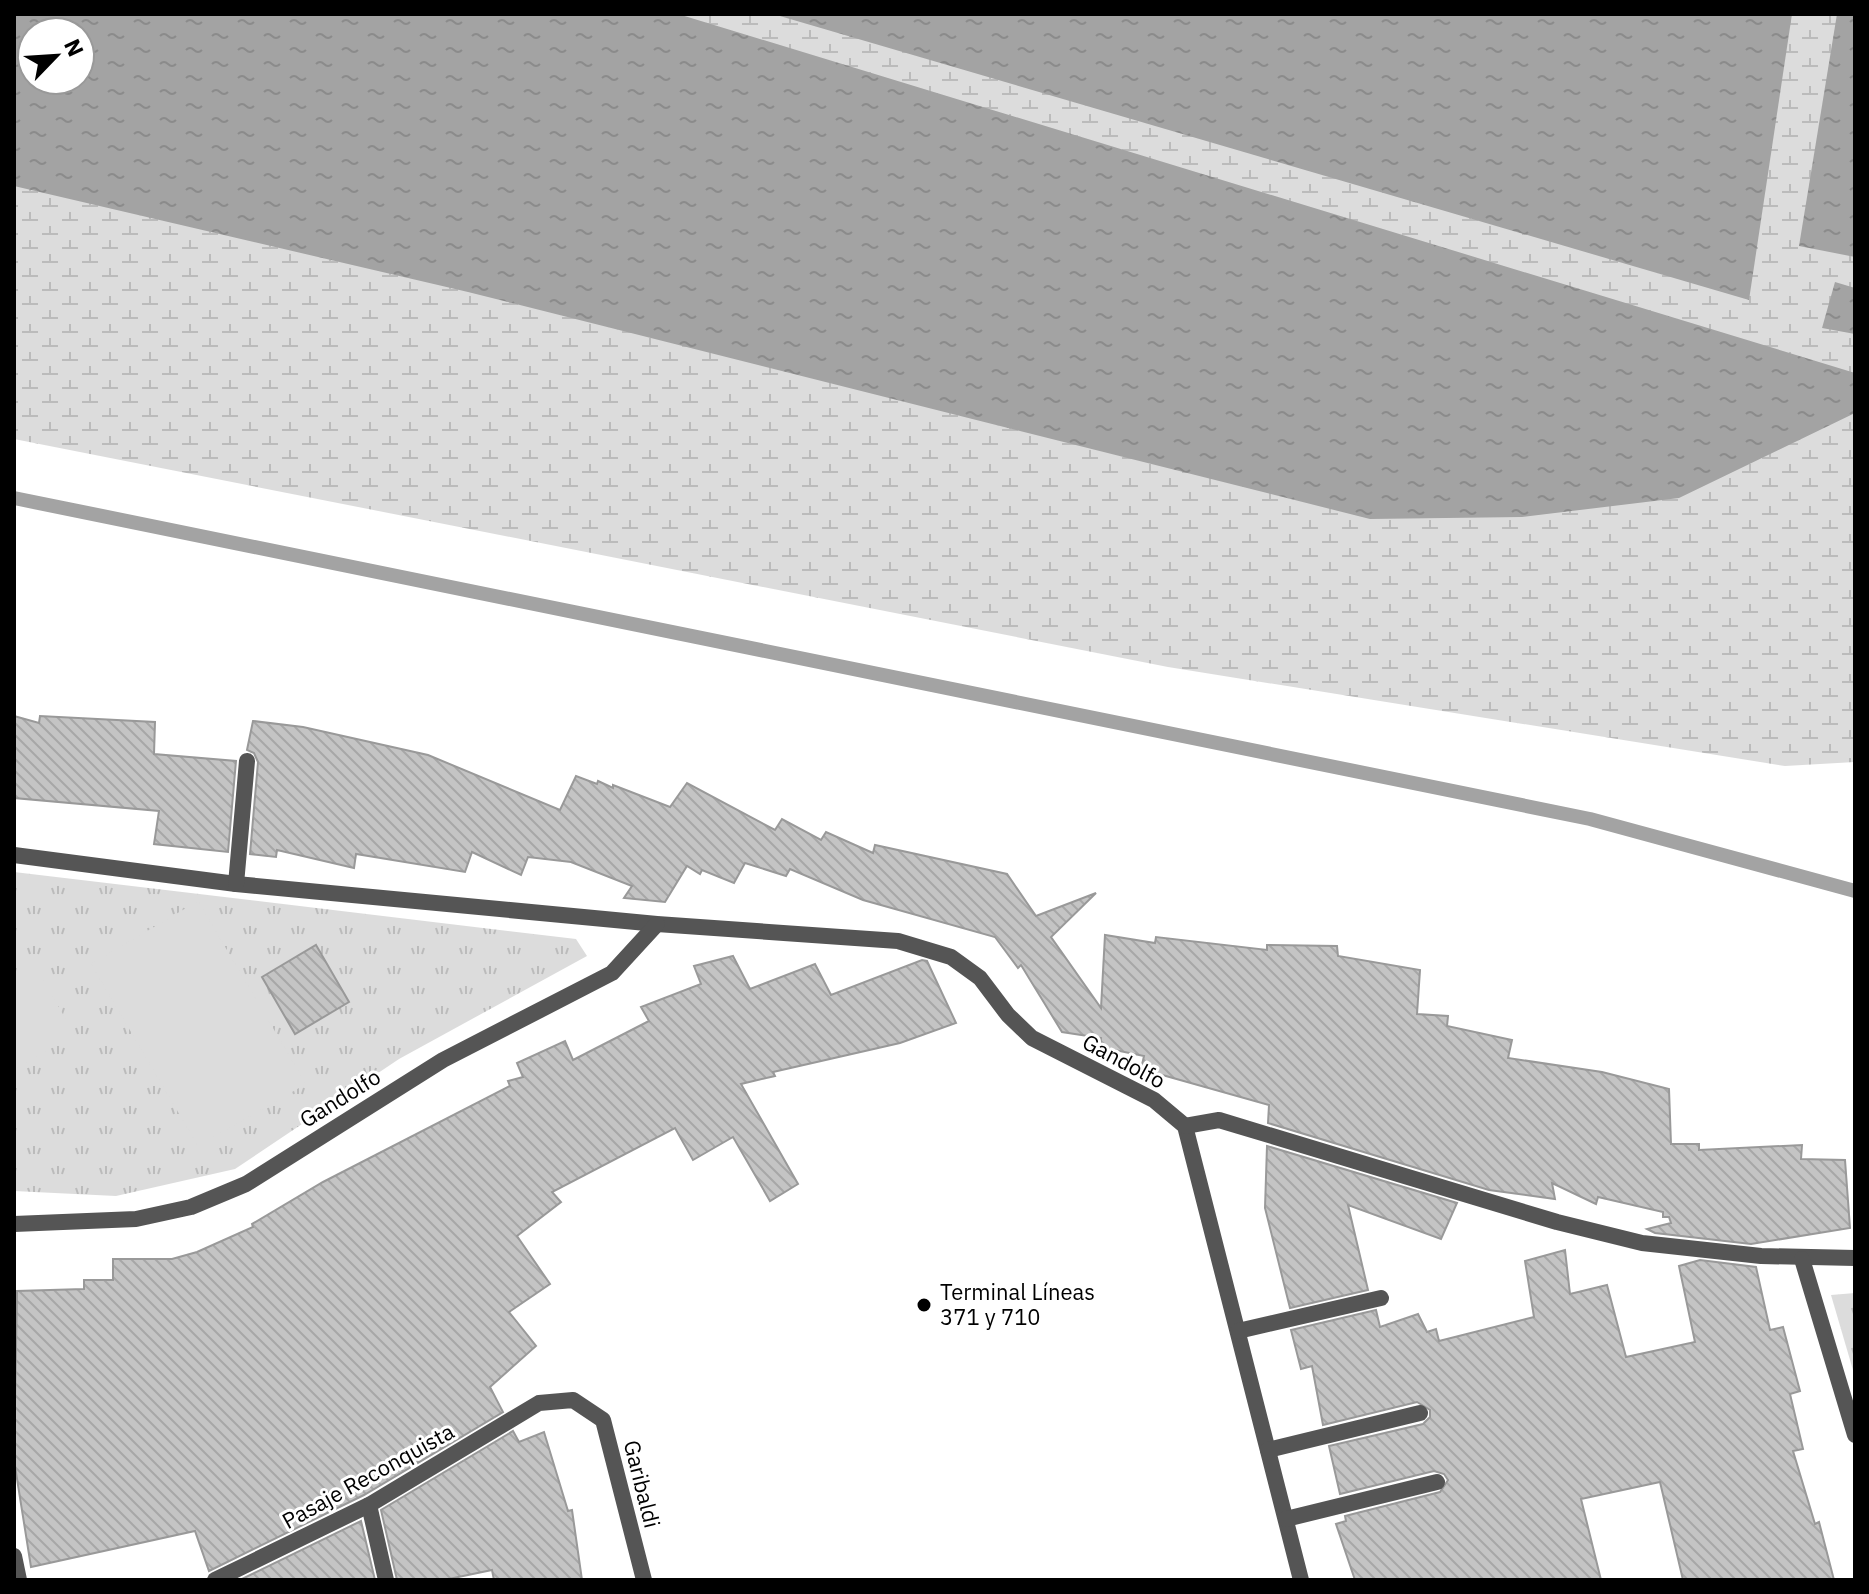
<svg xmlns="http://www.w3.org/2000/svg" width="1869" height="1594" viewBox="0 0 1869 1594" font-family="'IBM Plex Sans',sans-serif">
<defs>
<pattern id="grass-tufts" width="24" height="20" patternUnits="userSpaceOnUse" patternTransform="scale(2)"><rect width="24" height="20" fill="#dcdcdc"/><path d="M3 7l-1-3M5 7V3M7 7l1-3M15 17l-1-3M17 17v-4M19 17l1-3" fill="none" stroke="#bbb"/></pattern>
<pattern id="wetland-marsh" width="20" height="14" patternUnits="userSpaceOnUse" patternTransform="scale(2)"><rect width="20" height="14" fill="#dcdcdc"/><path d="M1 5h8M5 5V1M11 12h8M15 12V8" fill="none" stroke="#bbb"/></pattern>
<pattern id="water-ripples" width="26" height="14" patternUnits="userSpaceOnUse" patternTransform="scale(2)"><rect width="26" height="14" fill="#a3a3a3"/><path d="M2 4q2-2 4 0t4 0M15 11q2-2 4 0t4 0" fill="none" stroke="#8b8b8b"/></pattern>
<pattern id="building-back-hatch" width="6" height="6" patternUnits="userSpaceOnUse" patternTransform="scale(2)"><rect width="6" height="6" fill="#c4c4c4"/><path d="M-1 5l2 2M0 0l6 6M5-1l2 2" fill="none" stroke="#a7a7a7"/></pattern>
</defs>
<rect width="100%" height="100%" fill="#fff"/>
<g fill="url(#grass-tufts)">
<path d="M 14,872 L 576,939 L 587,956 L 399,1059 L 235,1169 L 116,1196 L 14,1191 Z"/>
<path d="M 1855,1293 L 1855,1377 L 1831,1295 Z"/>
</g>
<path fill="url(#wetland-marsh)" fill-rule="evenodd" d="M 14,14 L 1855,14 L 1855,762 L 1785,766 L 1168,667 L 14,439 ZM 32,32 L 80,32 L 80,80 L 32,80 Z"/>
<g fill="#dcdcdc">
<path d="M 198,901 L 306,1084 L 198,1146 L 91,964 Z"/>
<path d="M 42,978 L 75,1035 L 14,1069 L 14,994 Z"/>
</g>
<g fill="url(#water-ripples)" fill-rule="evenodd">
<path d="M 14,14 L 678,14 L 1855,373 L 1855,413 L 1679,498 L 1522,517 L 1370,519 L 468,292 L 14,186 ZM 32,32 L 80,32 L 80,80 L 32,80 Z"/>
<path d="M 773,14 L 1792,14 L 1749,300 Z"/>
<path d="M 1837,14 L 1855,14 L 1855,257 L 1799,246 Z"/>
<path d="M 1835,282 L 1855,288 L 1855,334 L 1822,328 Z"/>
</g>
<g fill="none" stroke-linecap="round" stroke-linejoin="round">
<path stroke="#a3a3a3" stroke-width="14" d="M 14,498 L 1590,819 L 1855,891"/>
</g>
<g fill="url(#building-back-hatch)" stroke="#999" stroke-width="2">
<path d="M 14,716 L 39,723 L 40,716 L 155,722 L 154,754 L 236,761 L 228,852 L 154,844 L 159,811 L 14,798 Z"/>
<path d="M 253,721 L 303,727 L 428,755 L 560,810 L 576,776 L 597,784 L 598,781 L 613,788 L 613,785 L 670,807 L 687,783 L 775,830 L 782,819 L 821,840 L 826,832 L 873,853 L 875,845 L 1007,874 L 1036,916 L 1096,893 L 1051,937 L 1101,1008 L 1105,935 L 1155,943 L 1156,937 L 1267,950 L 1267,945 L 1337,946 L 1338,956 L 1420,970 L 1417,1014 L 1448,1016 L 1447,1026 L 1512,1040 L 1508,1058 L 1602,1072 L 1669,1089 L 1671,1144 L 1699,1144 L 1699,1150 L 1802,1145 L 1801,1159 L 1845,1160 L 1850,1228 L 1751,1244 L 1655,1233 L 1647,1229 L 1671,1223 L 1669,1217 L 1663,1217 L 1663,1212 L 1598,1197 L 1596,1204 L 1552,1183 L 1555,1199 L 1489,1190 L 1268,1123 L 1269,1105 L 1141,1069 L 1144,1056 L 1100,1047 L 1101,1038 L 1062,1032 L 1021,965 L 1018,968 L 995,937 L 863,900 L 790,869 L 786,876 L 745,863 L 734,883 L 702,870 L 700,874 L 687,866 L 665,902 L 624,898 L 632,886 L 571,862 L 528,857 L 521,875 L 472,852 L 465,872 L 356,854 L 354,868 L 277,850 L 276,857 L 250,854 L 258,762 L 254,753 L 247,750 Z"/>
<path d="M 316,945 L 349,1002 L 295,1034 L 262,977 Z"/>
<path d="M 733,956 L 750,989 L 815,964 L 831,995 L 922,960 L 927,961 L 956,1023 L 900,1043 L 773,1072 L 775,1076 L 741,1084 L 798,1184 L 770,1201 L 733,1137 L 693,1160 L 675,1128 L 552,1192 L 561,1202 L 517,1236 L 550,1284 L 509,1312 L 536,1346 L 490,1387 L 503,1412 L 364,1495 L 209,1571 L 195,1531 L 31,1567 L 14,1460 L 17,1291 L 84,1289 L 84,1280 L 113,1280 L 113,1259 L 172,1259 L 197,1252 L 253,1227 L 252,1224 L 323,1182 L 510,1086 L 508,1081 L 523,1077 L 517,1063 L 565,1041 L 573,1060 L 649,1021 L 641,1007 L 701,984 L 694,966 Z"/>
<path d="M 1267,1146 L 1457,1203 L 1441,1239 L 1348,1205 L 1368,1290 L 1290,1308 L 1265,1208 Z"/>
<path d="M 1565,1250 L 1570,1294 L 1607,1285 L 1626,1357 L 1695,1342 L 1679,1266 L 1700,1260 L 1756,1267 L 1770,1330 L 1783,1327 L 1800,1391 L 1790,1394 L 1803,1449 L 1793,1451 L 1815,1524 L 1819,1522 L 1834,1580 L 1683,1580 L 1660,1482 L 1581,1499 L 1601,1580 L 1355,1580 L 1336,1524 L 1346,1521 L 1345,1516 L 1440,1492 L 1448,1480 L 1444,1474 L 1434,1471 L 1340,1494 L 1329,1446 L 1423,1424 L 1430,1417 L 1430,1410 L 1417,1402 L 1323,1425 L 1312,1366 L 1301,1369 L 1291,1330 L 1376,1310 L 1380,1327 L 1418,1314 L 1427,1332 L 1436,1329 L 1439,1341 L 1534,1317 L 1525,1261 Z"/>
<path d="M 513,1431 L 519,1442 L 544,1432 L 568,1511 L 572,1510 L 582,1580 L 494,1580 L 492,1570 L 444,1580 L 397,1580 L 381,1510 Z"/>
<path d="M 361,1521 L 375,1580 L 240,1580 Z"/>
</g>
<g fill="none" stroke-linecap="round" stroke-linejoin="round">
<g stroke="#555" stroke-width="16">
<path d="M 14,855 L 236,884 L 657,924 L 898,941 L 951,957 L 980,978 L 1008,1015 L 1032,1038 L 1154,1100 L 1185,1126 L 1301,1580"/>
<path d="M 236,884 L 247,761"/>
<path d="M 1185,1126 L 1219,1120 L 1557,1222 L 1642,1243 L 1761,1256 L 1855,1258"/>
<path d="M 14,1224 L 136,1219 L 191,1207 L 246,1184 L 443,1060 L 612,973 L 657,924"/>
<path d="M 1802,1259 L 1855,1435"/>
<path d="M 1238,1331 L 1381,1298"/>
<path d="M 1268,1450 L 1420,1413"/>
<path d="M 369,1505 L 386,1580"/>
<path d="M 1286,1519 L 1437,1482"/>
<path d="M 14,1556 L 19,1580"/>
<path d="M 215,1580 L 369,1505 L 539,1403 L 573,1400 L 603,1420 L 644,1580"/>
</g>
</g>
<circle fill="#000" stroke="#fff" stroke-width="3" cx="924" cy="1305" r="8"/>
<g text-anchor="middle" stroke-width="6" stroke-linejoin="round" paint-order="stroke">
<g font-size="22" fill="#000" stroke="#fff">
<text transform="translate(1124 1061) rotate(28)" y="8">Gandolfo</text>
<text transform="translate(340 1098) rotate(-32)" y="8">Gandolfo</text>
<text transform="translate(368 1476) rotate(-29)" y="8">Pasaje Reconquista</text>
<text transform="translate(642 1484) rotate(76)" y="8">Garibaldi</text>
</g>
<g font-size="22" fill="#000" stroke="#fff" text-anchor="start">
<text x="940" y="1300">Terminal Líneas<tspan x="940" dy="25">371 y 710</tspan></text>
</g>
</g>
<rect width="1869" height="1594" fill="none" stroke="#000000" stroke-width="32"/>
<g transform="translate(56 56) rotate(65)"><circle r="38" fill="#ffffff" stroke="#999999" stroke-width="2"/>
<path d="M0-6L14 30L0 20L-14 30Z" fill="#000000"/>
<text y="-12" font-size="22" font-weight="bold" text-anchor="middle" fill="#000000">N</text>
</g>
</svg>
